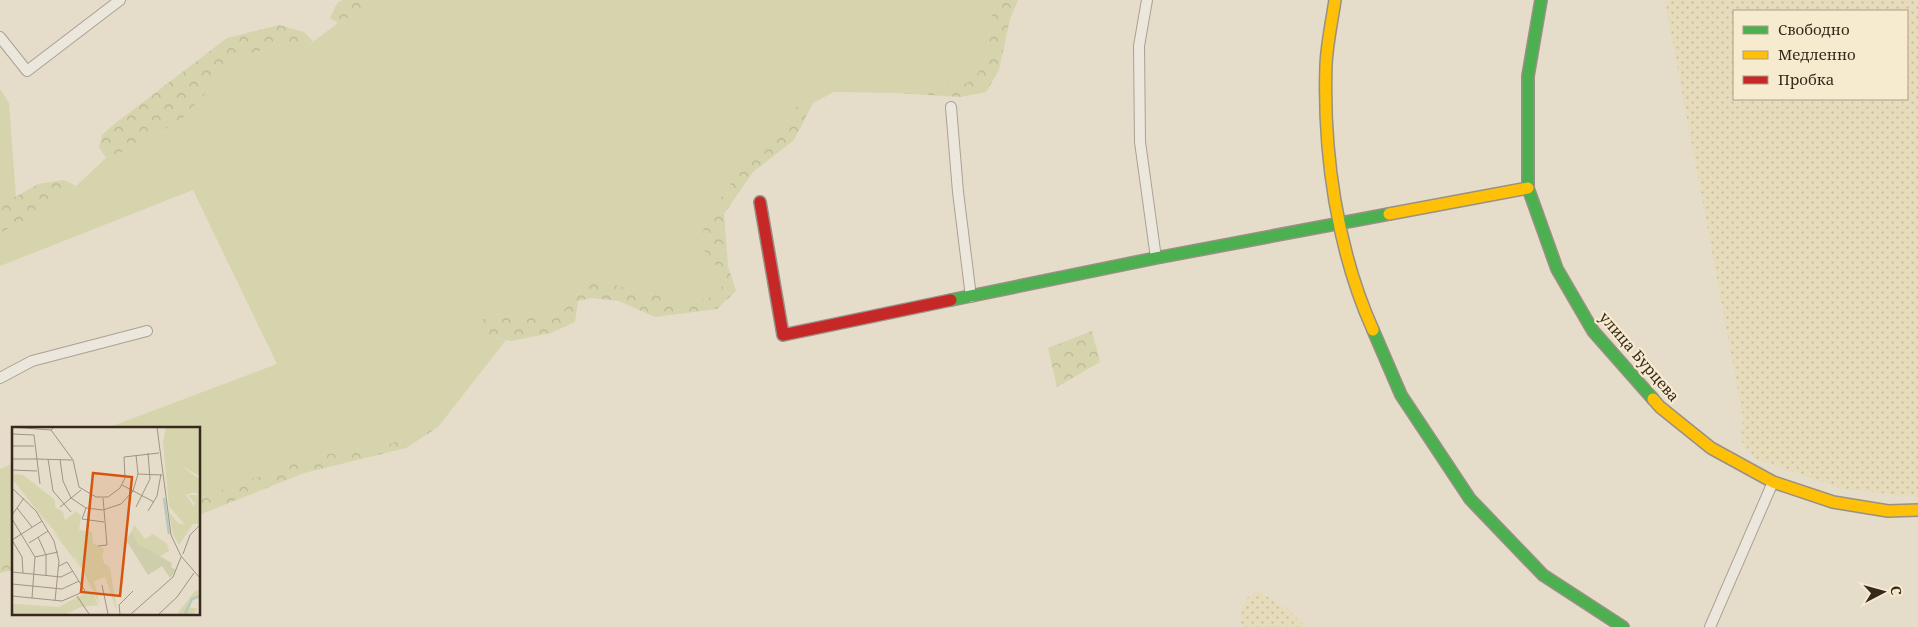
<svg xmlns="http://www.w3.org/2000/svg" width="1918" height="627" viewBox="0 0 1918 627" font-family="'Noto Serif',serif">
<defs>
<pattern id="farmland-dots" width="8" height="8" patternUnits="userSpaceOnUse" patternTransform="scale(1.25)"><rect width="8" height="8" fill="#e6dbba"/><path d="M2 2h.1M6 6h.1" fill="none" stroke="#c6bc9f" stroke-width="1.8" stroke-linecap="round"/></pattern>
<pattern id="forest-crowns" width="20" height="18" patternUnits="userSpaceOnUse" patternTransform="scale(1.25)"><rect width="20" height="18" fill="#d5d4ac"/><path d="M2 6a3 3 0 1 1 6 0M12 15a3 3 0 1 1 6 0" fill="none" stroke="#b8b693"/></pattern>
</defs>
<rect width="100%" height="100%" fill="#e5dcca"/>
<g fill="url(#farmland-dots)" fill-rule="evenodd">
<path d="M 1665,0 L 1918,0 L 1918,497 L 1843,489 L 1756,459 L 1741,441 L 1743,417 ZM 1734,11 L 1907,11 L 1907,99 L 1734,99 Z"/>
<path d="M 1258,591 L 1288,609 L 1306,627 L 1241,627 L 1242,610 L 1248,597 Z"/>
</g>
<g fill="#d5d4ac">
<path d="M 378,0 L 999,0 L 992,15 L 986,61 L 979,73 L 967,83 L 896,93 L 834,92 L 813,103 L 795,107 L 788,120 L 765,137 L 703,249 L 720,271 L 723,285 L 715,296 L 688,303 L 591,279 L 563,311 L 550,318 L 493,314 L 484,334 L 506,340 L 438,427 L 387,445 L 316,456 L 199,498 L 199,428 L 107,428 L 277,364 L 193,190 L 0,266 L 0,233 L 57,204 L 106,158 L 133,149 L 183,118 L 223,74 L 247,56 L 273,46 L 302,50 L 338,23 L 366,9 Z"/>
<path d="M 0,89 L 9,103 L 16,198 L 0,206 Z"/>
<path d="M 14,463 L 14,552 L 0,554 L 0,469 Z"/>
</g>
<g fill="url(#forest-crowns)">
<path d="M 343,0 L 378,0 L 366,9 L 338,23 L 330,18 L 338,2 Z"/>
<path d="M 999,0 L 1018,0 L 1010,19 L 999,70 L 986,92 L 960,97 L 896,93 L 967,83 L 978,73 L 986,61 L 992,15 Z"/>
<path d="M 279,25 L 304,32 L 313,41 L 302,50 L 273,46 L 247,56 L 223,74 L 183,118 L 133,149 L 106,158 L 99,147 L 102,135 L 112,126 L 227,38 Z"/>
<path d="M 813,103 L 794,140 L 753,172 L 724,214 L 728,266 L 736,291 L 717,309 L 655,317 L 619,301 L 592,298 L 578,301 L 575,322 L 551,333 L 511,341 L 484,334 L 480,321 L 493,314 L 550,318 L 563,311 L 591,279 L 688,303 L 715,296 L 723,285 L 720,271 L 703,249 L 701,235 L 722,196 L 765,137 L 788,120 L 795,107 Z"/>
<path d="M 64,180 L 76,186 L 57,204 L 0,233 L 0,206 L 38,184 Z"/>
<path d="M 1092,331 L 1100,362 L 1057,387 L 1048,348 Z"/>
<path d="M 438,427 L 406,448 L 304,473 L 199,515 L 199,498 L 316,456 L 387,445 Z"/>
<path d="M 14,552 L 14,570 L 0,573 L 0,554 Z"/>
</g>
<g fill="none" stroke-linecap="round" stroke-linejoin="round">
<defs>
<g id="street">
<path d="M 1147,0 L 1139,46 L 1140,142 L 1156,258"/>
<path d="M 0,37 L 27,71 L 120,0"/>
<path d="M 951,107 L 958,192 L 971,297"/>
<path d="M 0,378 L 32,361 L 147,331"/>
<path d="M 1710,627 L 1773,482"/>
</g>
<g id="fast">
<path d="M 1541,0 L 1528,76 L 1528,188 L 1557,269 L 1593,331 L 1653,399"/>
<path d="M 951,300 L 1156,258 L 1389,214"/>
<path d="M 1373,330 L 1401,395 L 1470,499 L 1543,575 L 1623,627"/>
</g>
<g id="slow">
<path d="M 1335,0 C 1332,21 1327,43 1326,65 C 1323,153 1337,250 1373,330"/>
<path d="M 1389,214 L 1528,188"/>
<path d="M 1653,399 L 1660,407 L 1711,448 L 1773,482 L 1833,502 L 1888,511 L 1918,510"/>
</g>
<path id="jam" d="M 760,202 L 783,335 L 951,300"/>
</defs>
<use href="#street" stroke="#aaa194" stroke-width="12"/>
<use href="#fast" stroke="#999084" stroke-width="14"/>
<use href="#slow" stroke="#999084" stroke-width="14"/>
<use href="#jam" stroke="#999084" stroke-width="14"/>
<use href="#street" stroke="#ece7dd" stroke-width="10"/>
<use href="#fast" stroke="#4caf50" stroke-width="11"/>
<use href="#slow" stroke="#ffc107" stroke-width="11"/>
<use href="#jam" stroke="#c62828" stroke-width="11"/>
</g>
<g text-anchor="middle" stroke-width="4.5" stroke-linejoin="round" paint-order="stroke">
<g font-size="15" fill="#38291c" stroke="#f7ebcf">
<text transform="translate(1639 357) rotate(49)" y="5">улица Бурцева</text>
</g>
</g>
<g transform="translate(12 427)">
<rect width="188" height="188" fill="#e5dcca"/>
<path d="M 154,0 L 170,0 L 169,5 L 175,5 L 177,13 L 170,15 L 181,19 L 172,38 L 181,45 L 168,37 L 168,28 L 174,26 L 175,20 L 169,21 L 164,17 L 168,4 L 163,16 L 168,22 L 166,36 L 187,52 L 187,68 L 182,65 L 174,68 L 182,80 L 180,87 L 183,76 L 176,68 L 187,68 L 187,97 L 181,97 L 167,118 L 161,107 L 157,85 L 166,96 L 173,98 L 157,79 L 151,15 ZM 2,47 L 11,48 L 43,73 L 43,80 L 51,85 L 53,94 L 64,84 L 69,89 L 67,103 L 80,105 L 81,116 L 92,122 L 90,130 L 92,136 L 98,141 L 105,184 L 93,150 L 82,154 L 88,178 L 65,132 L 0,51 ZM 122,98 L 133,112 L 141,107 L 155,117 L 157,124 L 147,130 L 126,117 L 120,104 ZM 75,165 L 81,165 L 86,178 L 69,180 L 54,187 L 0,187 L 0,178 L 3,177 L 47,180 Z" fill="#d5d4ac"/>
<path d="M 170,0 L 187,0 L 187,47 L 185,48 L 166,36 L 168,22 L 163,16 ZM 0,51 L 16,67 L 39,102 L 57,121 L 72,145 Z" fill="#d5d4ac"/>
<path d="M 187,163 L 187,172 L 182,170 L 177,175 L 179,181 L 185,181 L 182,187 L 165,187 L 183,164 Z" fill="#d5d4ac"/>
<path d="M 120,104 L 126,117 L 160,136 L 159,140 L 164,143 L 158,151 L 150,139 L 136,148 L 114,113 Z" fill="#cfceac"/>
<path fill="none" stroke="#b7c9bd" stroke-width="2.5" d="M 152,71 L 157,107M 173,187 L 180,172 L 188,169"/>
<path fill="none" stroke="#a09484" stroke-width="1" d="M 0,0 L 39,3 L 42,0M 145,0 L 159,108 L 169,129 L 188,151M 39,3 L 61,33 L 67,60 L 84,70 L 96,70 L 108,61 L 113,51 L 112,30 L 147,26M 0,7 L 22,8 L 28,57M 0,19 L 22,19M 0,32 L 24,32M 24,32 L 60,33M 36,32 L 41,64 L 59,85M 48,32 L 51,54 L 59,71 L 74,81 L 91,83 L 109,77 L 121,64 L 126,47 L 124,28M 0,43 L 25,44M 126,47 L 150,48M 110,58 L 142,75M 0,61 L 24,84 L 42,114 L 47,134 L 43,174M 48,80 L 69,63M 124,80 L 138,52 L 136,26M 5,81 L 20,100M 74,81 L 70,92 L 92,95M 136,84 L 145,69 L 149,47M 0,88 L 12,71M 0,92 L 23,130 L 20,171M 26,110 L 34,128 L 34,149M 0,113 L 10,130 L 11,146M 0,113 L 30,94M 17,116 L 36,104M 86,119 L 95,118 L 91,71M 171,127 L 178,108 L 188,98M 23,130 L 46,125M 0,145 L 49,150 L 61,144M 0,157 L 50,162 L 67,154M 90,158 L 96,187M 0,169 L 50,174 L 73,164 L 55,135 L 47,139M 65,169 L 77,187M 108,187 L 107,178 L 121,164M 119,187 L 161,150 L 169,130M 147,187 L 165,170 L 182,146"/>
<path fill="#d6540e" fill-opacity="0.15" stroke="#d6540e" stroke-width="2.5" d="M 81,46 L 120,50 L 108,169 L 69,165 Z"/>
<rect width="188" height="188" fill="none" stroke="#38291c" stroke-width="2.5"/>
</g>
<rect x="1733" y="10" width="175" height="90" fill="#f7ebcf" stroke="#ab9d87"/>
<rect x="1743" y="26" width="25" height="8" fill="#4caf50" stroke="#ab9d87"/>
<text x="1778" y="35" font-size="15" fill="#38291c">Свободно</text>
<rect x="1743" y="51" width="25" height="8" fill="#ffc107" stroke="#ab9d87"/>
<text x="1778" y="60" font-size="15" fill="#38291c">Медленно</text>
<rect x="1743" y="76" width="25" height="8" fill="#c62828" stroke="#ab9d87"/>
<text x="1778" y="85" font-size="15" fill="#38291c">Пробка</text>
<g transform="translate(1883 592) rotate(84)" stroke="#f7ebcf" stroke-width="4" paint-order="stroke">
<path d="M0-4L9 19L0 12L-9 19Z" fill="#38291c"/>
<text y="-8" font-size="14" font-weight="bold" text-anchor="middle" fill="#38291c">С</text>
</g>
</svg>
